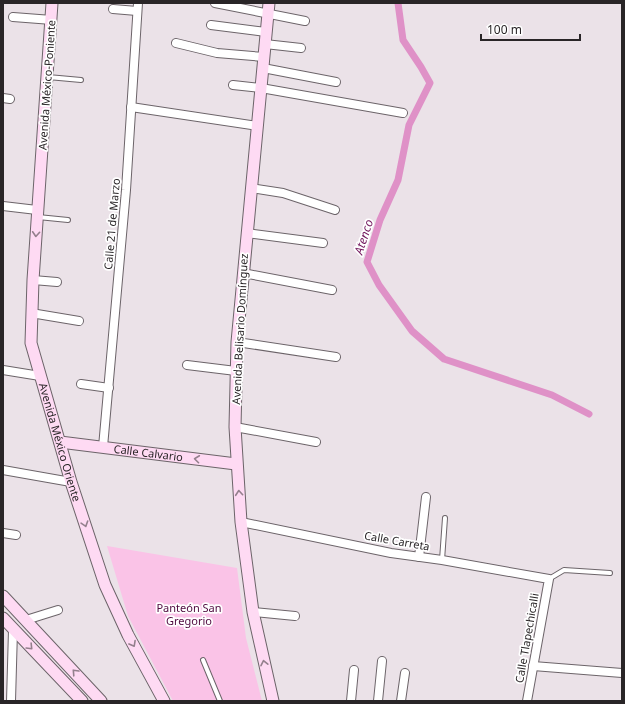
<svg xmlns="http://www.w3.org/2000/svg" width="625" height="704" viewBox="0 0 625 704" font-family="'Noto Sans',sans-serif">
<rect width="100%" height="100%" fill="#ebe2e8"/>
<path fill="#fac3e7" d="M 107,546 L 237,568 L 246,638 L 262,701 L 173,701 L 128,616 Z"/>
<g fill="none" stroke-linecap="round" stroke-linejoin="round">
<path stroke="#df91c7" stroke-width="7" d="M 398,3 L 403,40 L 421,67 L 430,83 L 409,125 L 398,180 L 380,220 L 367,262 L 379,285 L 412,331 L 444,359 L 552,395 L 589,414"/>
<defs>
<g id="lane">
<path d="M 48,77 L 81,80"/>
<path d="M 38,217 L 68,220"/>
<path d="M 442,560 L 445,518"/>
<path d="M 549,579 L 564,570 L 610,573"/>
<path d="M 203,660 L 220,701"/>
</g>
<g id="street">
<path d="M 215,3 L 305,21"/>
<path d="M 113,9 L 137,11"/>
<path d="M 13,17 L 52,20"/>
<path d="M 211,25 L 266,32"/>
<path d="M 176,43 L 217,53 L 264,57"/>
<path d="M 265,44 L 301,48"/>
<path d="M 263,68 L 336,82"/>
<path d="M 233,85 L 261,88 L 403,113"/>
<path d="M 3,98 L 10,99"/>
<path d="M 131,107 L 258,126"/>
<path d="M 251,188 L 283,193 L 335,210"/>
<path d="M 3,206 L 37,210"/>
<path d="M 246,233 L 323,243"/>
<path d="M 243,273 L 332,290"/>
<path d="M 33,280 L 57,282"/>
<path d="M 31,313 L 79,321"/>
<path d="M 237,342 L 336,357"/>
<path d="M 187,365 L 236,371"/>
<path d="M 3,370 L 40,376"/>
<path d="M 81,384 L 109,388"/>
<path d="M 235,427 L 316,442"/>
<path d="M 103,447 L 126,190 L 138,3"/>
<path d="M 3,470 L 71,482"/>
<path d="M 241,522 L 391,553 L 442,560 L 549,579 L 527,701"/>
<path d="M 3,533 L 16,535"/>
<path d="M 419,557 L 426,497"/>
<path d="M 253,612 L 295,616"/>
<path d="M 26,620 L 58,610"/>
<path d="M 533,666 L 622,673"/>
<path d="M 11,701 L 13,630"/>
<path d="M 351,701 L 354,670"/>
<path d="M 378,701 L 382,661"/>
<path d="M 401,701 L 405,673"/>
</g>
<g id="secondary">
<path id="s1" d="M 52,3 L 33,280 L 31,343 L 71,482 L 105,585 L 128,635 L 164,701"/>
<path d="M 269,3 L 237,342 L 235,427 L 241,522 L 253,612 L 273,701"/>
<path id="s2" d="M 60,442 L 236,464"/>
<path d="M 3,596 L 101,701"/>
<path d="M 3,618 L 82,701"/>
</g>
</defs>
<use href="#lane" stroke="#6c6469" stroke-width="6"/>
<use href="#street" stroke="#6c6469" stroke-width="10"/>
<use href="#secondary" stroke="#6c6469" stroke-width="13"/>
<use href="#lane" stroke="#fff" stroke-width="4"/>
<use href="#street" stroke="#fff" stroke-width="8"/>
<use href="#secondary" stroke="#fedaf3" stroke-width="11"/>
</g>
<defs><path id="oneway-chevron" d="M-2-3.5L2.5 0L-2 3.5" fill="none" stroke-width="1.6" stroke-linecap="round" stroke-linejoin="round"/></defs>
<g stroke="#94808d">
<use href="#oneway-chevron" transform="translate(36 234) rotate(94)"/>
<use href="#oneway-chevron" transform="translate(197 459) rotate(-173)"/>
<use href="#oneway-chevron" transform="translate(239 493) rotate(-95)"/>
<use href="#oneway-chevron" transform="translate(85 524) rotate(72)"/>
<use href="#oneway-chevron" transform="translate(133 644) rotate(61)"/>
<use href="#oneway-chevron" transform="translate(30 647) rotate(46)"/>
<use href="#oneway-chevron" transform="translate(264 663) rotate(-102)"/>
<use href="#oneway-chevron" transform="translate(75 672) rotate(-133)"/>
</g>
<g text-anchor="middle" stroke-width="3.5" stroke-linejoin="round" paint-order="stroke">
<g font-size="11" fill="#292527" stroke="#fff">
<text transform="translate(47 85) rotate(-86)" y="4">Avenida México-Poniente</text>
<text transform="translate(112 224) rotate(-85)" y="4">Calle 21 de Marzo</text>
<text transform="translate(240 329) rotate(-87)" y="4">Avenida Belisario Domínguez</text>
<text dy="4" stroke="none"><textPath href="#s1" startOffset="444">Avenida México Oriente</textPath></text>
<text dy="4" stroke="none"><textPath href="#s2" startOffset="89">Calle Calvario</textPath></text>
<text transform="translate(397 541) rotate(10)" y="4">Calle Carreta</text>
<text transform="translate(527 638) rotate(-80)" y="4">Calle Tlapechicalli</text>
</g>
<g font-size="11" fill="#4f093f" stroke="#fff">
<text x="189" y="612">Panteón San<tspan x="189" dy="13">Gregorio</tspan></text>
</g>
<g font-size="12" font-style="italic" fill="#72175d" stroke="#fff">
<text transform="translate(364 237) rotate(-72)" y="4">Atenco</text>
</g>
</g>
<rect width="625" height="704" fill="none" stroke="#292527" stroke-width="8"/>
<path d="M481 34v6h99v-6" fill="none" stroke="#292527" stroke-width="2"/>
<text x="487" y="34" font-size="12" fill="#292527" stroke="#ffffff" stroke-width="3" paint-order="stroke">100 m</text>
</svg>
